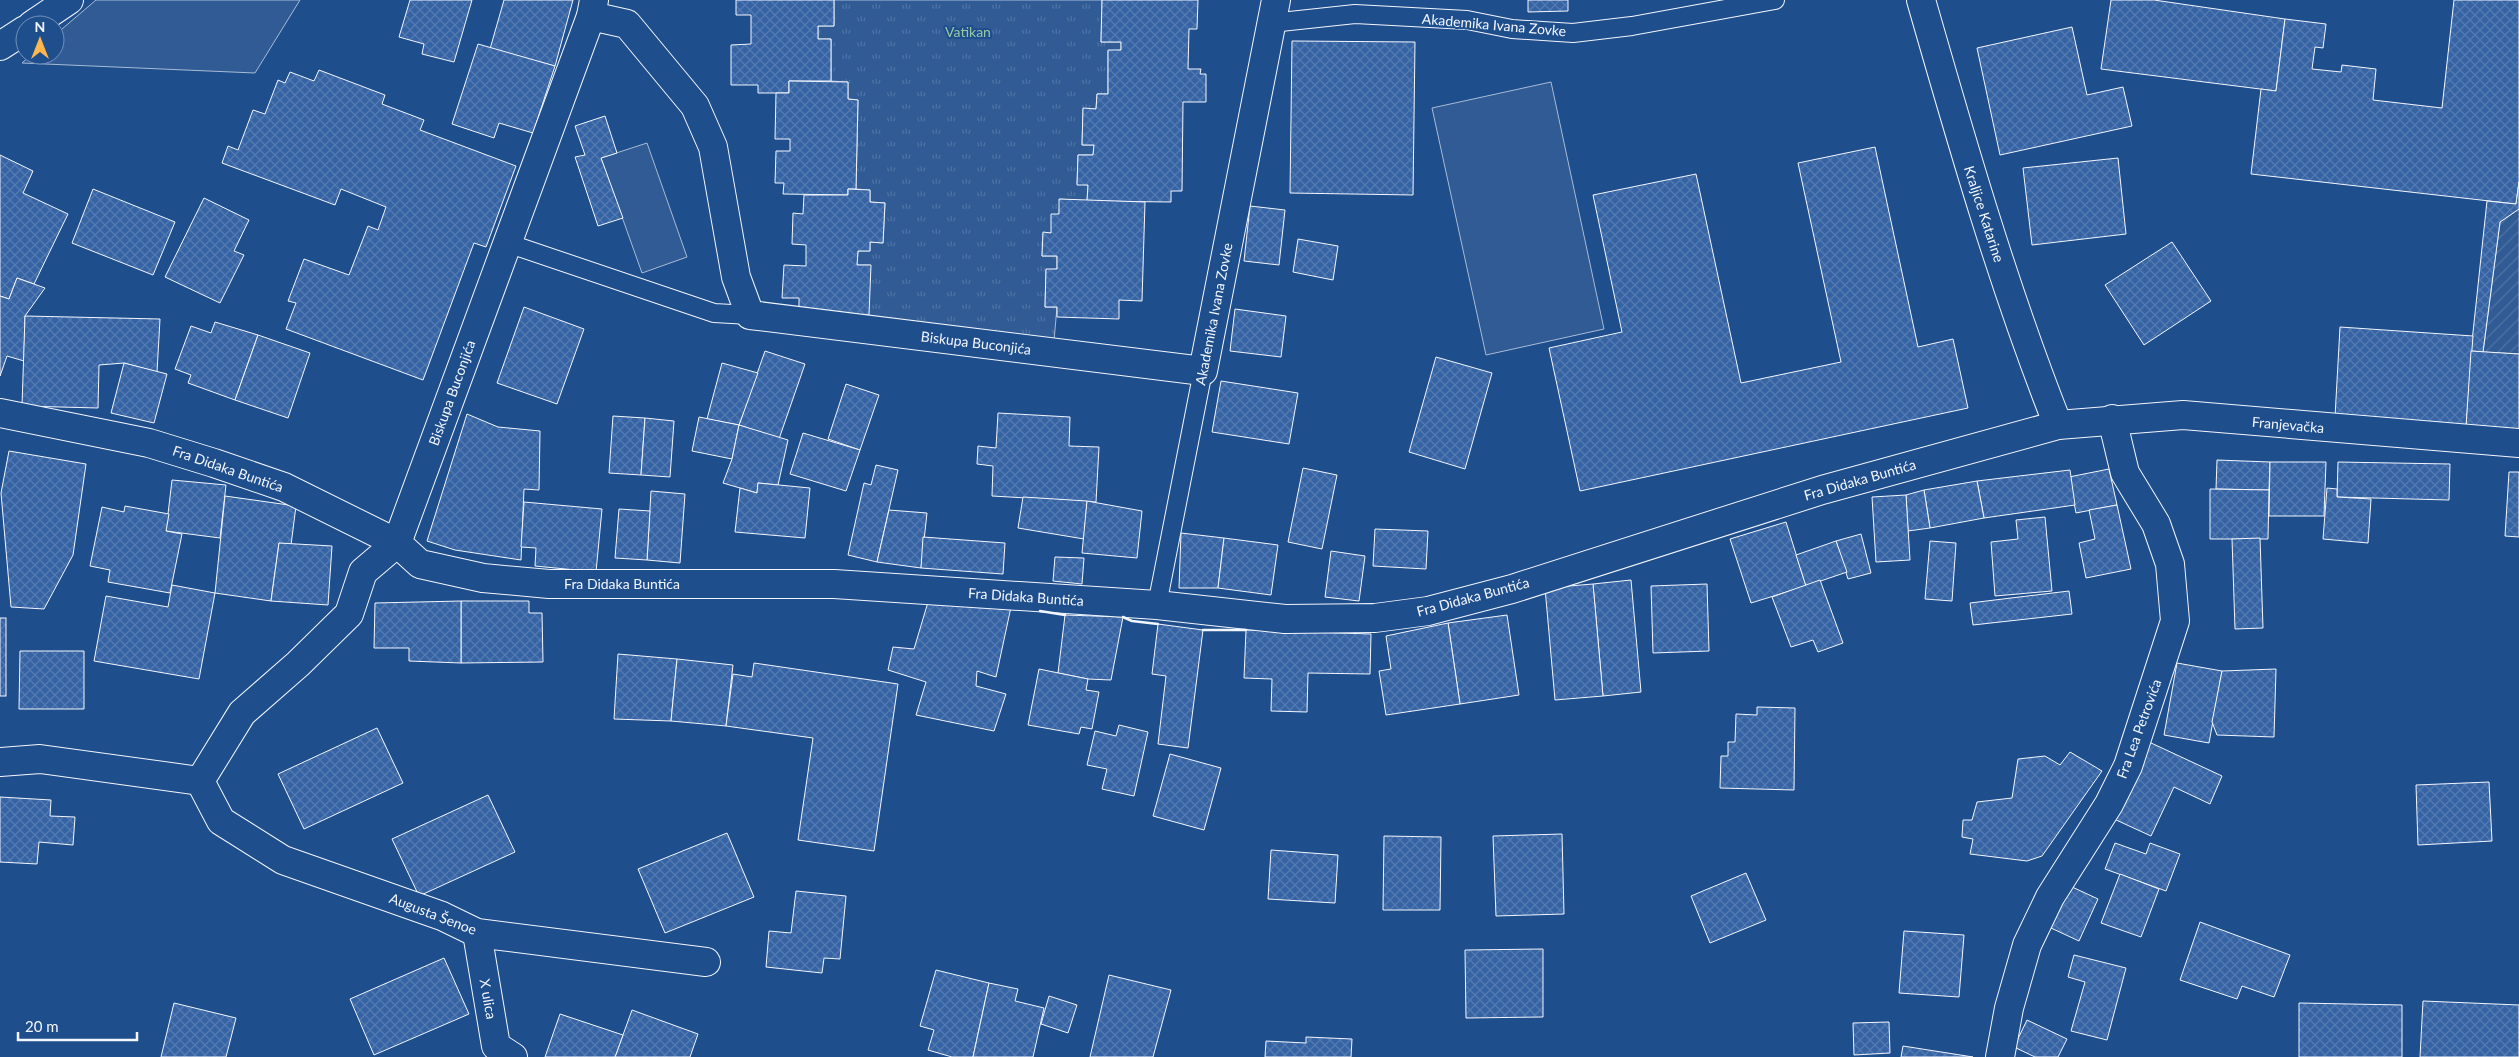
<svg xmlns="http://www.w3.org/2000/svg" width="2519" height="1057" viewBox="0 0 2519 1057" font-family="Lato,sans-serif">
<defs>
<pattern id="park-tufts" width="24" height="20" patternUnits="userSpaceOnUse" patternTransform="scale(1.25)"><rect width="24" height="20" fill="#305b95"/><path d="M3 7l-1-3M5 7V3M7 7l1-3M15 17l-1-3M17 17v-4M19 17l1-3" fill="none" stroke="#4e73a5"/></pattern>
<pattern id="garden-furrows" width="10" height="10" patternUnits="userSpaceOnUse" patternTransform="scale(1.25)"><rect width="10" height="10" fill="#305b95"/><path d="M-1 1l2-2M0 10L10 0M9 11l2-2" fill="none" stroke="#4e73a5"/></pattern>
<pattern id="building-cross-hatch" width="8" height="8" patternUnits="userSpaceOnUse" patternTransform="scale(1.25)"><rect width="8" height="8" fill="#3563a3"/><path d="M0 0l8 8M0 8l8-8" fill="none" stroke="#537ab1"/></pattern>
</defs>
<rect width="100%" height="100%" fill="#1f4e8c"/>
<g fill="#305b95" stroke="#a8bbd7">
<path d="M 96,0 L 300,0 L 255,73 L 22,63 L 31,55 L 55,55 L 55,35 Z"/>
<path d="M 1551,82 L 1604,329 L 1486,355 L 1432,108 Z"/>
<path d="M 647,143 L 687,257 L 642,273 L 601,158 Z"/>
</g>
<path fill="url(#park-tufts)" stroke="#a8bbd7" d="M 834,0 L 1102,0 L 1101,42 L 1121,42 L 1121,50 L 1108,51 L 1108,94 L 1097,94 L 1096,109 L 1083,109 L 1082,145 L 1094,145 L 1093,155 L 1078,155 L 1077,184 L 1088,185 L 1087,201 L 1060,199 L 1059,214 L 1051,233 L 1043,233 L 1042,256 L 1057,256 L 1057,269 L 1046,270 L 1045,307 L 1057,307 L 1053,352 L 867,330 L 870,265 L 857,265 L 858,251 L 870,251 L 870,242 L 883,243 L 885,203 L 870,202 L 870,190 L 856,189 L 858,100 L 848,99 L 848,82 L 831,81 L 831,39 L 818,39 L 818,26 L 834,26 Z"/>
<path fill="url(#garden-furrows)" stroke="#a8bbd7" d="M 2519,209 L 2519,354 L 2483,352 L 2500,222 Z"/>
<g fill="url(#building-cross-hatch)" stroke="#f2f6ff">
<path d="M 410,0 L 472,0 L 454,62 L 422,54 L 424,44 L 399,37 Z"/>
<path d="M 504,0 L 573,0 L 555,66 L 490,49 Z"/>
<path d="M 736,0 L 834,0 L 834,26 L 818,26 L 818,39 L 831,39 L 831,81 L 789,81 L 789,93 L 758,93 L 758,85 L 731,85 L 731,45 L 751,44 L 751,15 L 736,15 Z"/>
<path d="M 1102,0 L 1198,0 L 1197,29 L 1189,29 L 1188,69 L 1201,69 L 1200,74 L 1206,74 L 1206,102 L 1183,102 L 1182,191 L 1171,191 L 1171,202 L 1087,201 L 1088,185 L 1077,185 L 1078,155 L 1093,155 L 1094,145 L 1082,145 L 1083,108 L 1096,109 L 1097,94 L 1108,94 L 1108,50 L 1121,50 L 1121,42 L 1101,42 Z"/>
<path d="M 1528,0 L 1568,0 L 1568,11 L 1528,12 Z"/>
<path d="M 2111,0 L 2154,0 L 2285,19 L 2276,91 L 2101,69 Z"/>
<path d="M 2454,0 L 2519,0 L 2519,182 L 2516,204 L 2251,174 L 2261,89 L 2276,91 L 2285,19 L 2326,24 L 2323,48 L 2315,47 L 2312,69 L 2341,72 L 2342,65 L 2376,69 L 2373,100 L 2442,108 Z"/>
<path d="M 2072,27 L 2087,95 L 2123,87 L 2132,126 L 2000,155 L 1977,48 Z"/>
<path d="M 1292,41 L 1415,42 L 1413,195 L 1290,193 Z"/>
<path d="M 478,44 L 555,66 L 533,133 L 499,123 L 494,138 L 452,124 Z"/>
<path d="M 319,70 L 385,95 L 382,104 L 424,120 L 420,130 L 516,166 L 486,247 L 474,243 L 423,380 L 286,329 L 296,303 L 288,301 L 304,259 L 349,275 L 368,226 L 378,230 L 386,207 L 341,189 L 335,205 L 222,163 L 228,146 L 238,150 L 253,110 L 265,114 L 278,80 L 285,83 L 290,72 L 314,81 Z"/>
<path d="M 789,81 L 848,82 L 848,99 L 858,100 L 856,189 L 848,189 L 848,195 L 783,194 L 784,183 L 775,183 L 776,151 L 790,151 L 790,139 L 775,139 L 776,93 L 789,93 Z"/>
<path d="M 605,116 L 617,153 L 601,158 L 623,218 L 598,226 L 575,157 L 585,155 L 575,126 Z"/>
<path d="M 1875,147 L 1918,347 L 1953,339 L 1968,408 L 1580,491 L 1549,348 L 1622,332 L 1593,195 L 1696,174 L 1741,383 L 1841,362 L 1798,163 Z"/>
<path d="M 0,155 L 33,171 L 23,193 L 68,214 L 34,284 L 17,278 L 9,299 L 0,296 Z"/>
<path d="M 2118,158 L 2126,234 L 2032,245 L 2023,168 Z"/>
<path d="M 2519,182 L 2519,209 L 2500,222 L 2483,352 L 2471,351 L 2487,201 L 2516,204 Z"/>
<path d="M 93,189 L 175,222 L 153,275 L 72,243 Z"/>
<path d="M 848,189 L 870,190 L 870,202 L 885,203 L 883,243 L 870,242 L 870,251 L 858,251 L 857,265 L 871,265 L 869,315 L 799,312 L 799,298 L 782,298 L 784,265 L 806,266 L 806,245 L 792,244 L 793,213 L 803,214 L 804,195 L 848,195 Z"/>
<path d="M 204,198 L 249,220 L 234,251 L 244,255 L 220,303 L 165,277 Z"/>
<path d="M 1059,199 L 1145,202 L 1142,301 L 1119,300 L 1119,319 L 1057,317 L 1057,307 L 1045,307 L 1046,269 L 1057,269 L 1057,256 L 1042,256 L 1043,232 L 1051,233 L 1051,214 L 1059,214 Z"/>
<path d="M 1250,206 L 1285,210 L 1279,265 L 1244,261 Z"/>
<path d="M 1298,239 L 1338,246 L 1333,280 L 1293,272 Z"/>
<path d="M 2172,242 L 2211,301 L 2144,345 L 2105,285 Z"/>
<path d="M 17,278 L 45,288 L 25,316 L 24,361 L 7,356 L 0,376 L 0,296 L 9,299 Z"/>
<path d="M 524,307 L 584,329 L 557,404 L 497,383 Z"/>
<path d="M 1235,309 L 1286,316 L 1281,357 L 1230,351 Z"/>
<path d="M 25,316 L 160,319 L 157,372 L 124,363 L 99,365 L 98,408 L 22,406 Z"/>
<path d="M 215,322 L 258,335 L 235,400 L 188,383 L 191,375 L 175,369 L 191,326 L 211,333 Z"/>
<path d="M 2340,327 L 2473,336 L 2466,427 L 2335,417 Z"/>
<path d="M 258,335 L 310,353 L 288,418 L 235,400 Z"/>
<path d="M 765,351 L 805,364 L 779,439 L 739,425 Z"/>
<path d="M 2471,351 L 2519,354 L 2519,430 L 2466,427 Z"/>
<path d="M 1436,357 L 1492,373 L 1465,469 L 1409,452 Z"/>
<path d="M 124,363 L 167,374 L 154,423 L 111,413 Z"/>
<path d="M 722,363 L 758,373 L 739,425 L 707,419 Z"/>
<path d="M 1221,381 L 1298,393 L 1289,444 L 1212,432 Z"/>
<path d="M 846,384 L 879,395 L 860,450 L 828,439 Z"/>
<path d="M 998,413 L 1070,417 L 1069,446 L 1099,447 L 1096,502 L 992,496 L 993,466 L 977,464 L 978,446 L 996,448 Z"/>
<path d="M 467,414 L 498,427 L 540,431 L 539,490 L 524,489 L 521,560 L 455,550 L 427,541 Z"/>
<path d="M 613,416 L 645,418 L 641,475 L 609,473 Z"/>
<path d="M 699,417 L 739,425 L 732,459 L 692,451 Z"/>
<path d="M 645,418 L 674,421 L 670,477 L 641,475 Z"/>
<path d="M 739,425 L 788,440 L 778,485 L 758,483 L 757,493 L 723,483 L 732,459 Z"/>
<path d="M 803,433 L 860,450 L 846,491 L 790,474 Z"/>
<path d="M 9,451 L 86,464 L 73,555 L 44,609 L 11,607 L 1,493 Z"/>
<path d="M 2217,460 L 2270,462 L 2269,490 L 2216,489 Z"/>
<path d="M 2270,462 L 2326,462 L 2324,516 L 2269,516 Z"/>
<path d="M 2338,462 L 2450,464 L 2449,500 L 2337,497 Z"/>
<path d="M 876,465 L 898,470 L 877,562 L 848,555 L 864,483 L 871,485 Z"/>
<path d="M 1303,468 L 1337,475 L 1322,549 L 1288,542 Z"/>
<path d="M 2109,469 L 2117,505 L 2076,513 L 2069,477 Z"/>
<path d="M 2070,470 L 2075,505 L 1984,518 L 1977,481 Z"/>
<path d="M 2509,472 L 2519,472 L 2519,537 L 2505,536 Z"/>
<path d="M 172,480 L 226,485 L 220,538 L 166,531 Z"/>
<path d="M 1977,481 L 1984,518 L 1930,528 L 1924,490 Z"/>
<path d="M 758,483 L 810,488 L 805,538 L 735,532 L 740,488 L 757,493 Z"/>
<path d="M 2327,488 L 2337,489 L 2337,497 L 2371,499 L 2368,543 L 2323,539 Z"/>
<path d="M 2210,489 L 2269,490 L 2268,539 L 2210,539 Z"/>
<path d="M 1924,490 L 1930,528 L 1908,531 L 1906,495 Z"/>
<path d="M 651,491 L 685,494 L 680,563 L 647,560 Z"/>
<path d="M 1906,495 L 1910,560 L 1876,562 L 1872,497 Z"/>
<path d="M 225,496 L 296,506 L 291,545 L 279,543 L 271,601 L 215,593 Z"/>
<path d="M 1023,497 L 1087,501 L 1084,539 L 1018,528 Z"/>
<path d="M 1087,501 L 1142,511 L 1137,558 L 1082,553 Z"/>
<path d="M 524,502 L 602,509 L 596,572 L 535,566 L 536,548 L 521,547 Z"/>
<path d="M 2117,505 L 2131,569 L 2086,578 L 2079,543 L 2095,539 L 2089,510 Z"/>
<path d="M 125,506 L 169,514 L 166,531 L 182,534 L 170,593 L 108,582 L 110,570 L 90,566 L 102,507 L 124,512 Z"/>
<path d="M 619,509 L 650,511 L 647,560 L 615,558 Z"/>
<path d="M 889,510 L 927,513 L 921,568 L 877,562 Z"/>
<path d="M 2045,517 L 2052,591 L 1995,596 L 1991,542 L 2018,539 L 2016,520 Z"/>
<path d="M 1786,522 L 1806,586 L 1751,603 L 1730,539 Z"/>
<path d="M 1375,529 L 1428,531 L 1426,569 L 1373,566 Z"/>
<path d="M 1181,533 L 1224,538 L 1218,588 L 1179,588 Z"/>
<path d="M 1861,534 L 1871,573 L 1848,579 L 1836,541 Z"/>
<path d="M 923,537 L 1005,543 L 1003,574 L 921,568 Z"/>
<path d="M 1224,538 L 1278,545 L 1271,595 L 1218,588 Z"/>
<path d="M 2260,538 L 2263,628 L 2235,629 L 2232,539 Z"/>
<path d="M 1836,541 L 1847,572 L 1806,586 L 1796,555 Z"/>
<path d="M 1930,541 L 1956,543 L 1952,601 L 1925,599 Z"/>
<path d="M 279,543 L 332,546 L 328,605 L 271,601 Z"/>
<path d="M 1331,551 L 1365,556 L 1359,601 L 1325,597 Z"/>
<path d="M 1055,557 L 1084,558 L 1082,584 L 1053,581 Z"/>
<path d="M 1631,580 L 1641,692 L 1603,696 L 1593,584 Z"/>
<path d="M 1820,580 L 1843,643 L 1818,652 L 1813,640 L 1791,647 L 1772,597 Z"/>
<path d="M 1593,584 L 1603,696 L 1555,700 L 1545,588 Z"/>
<path d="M 1707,584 L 1709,651 L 1653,653 L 1651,586 Z"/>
<path d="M 172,585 L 215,593 L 199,679 L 94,661 L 106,596 L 168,607 Z"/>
<path d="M 2069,591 L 2072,614 L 1973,625 L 1970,603 Z"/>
<path d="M 461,601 L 529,601 L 529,613 L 542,613 L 543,662 L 461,663 Z"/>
<path d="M 461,601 L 461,663 L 409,661 L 409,648 L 374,648 L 375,603 Z"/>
<path d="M 928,602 L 1011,607 L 996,677 L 977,671 L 976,686 L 1006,694 L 994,731 L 916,715 L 926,682 L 888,670 L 893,647 L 914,649 Z"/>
<path d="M 1065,615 L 1123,617 L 1111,680 L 1088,679 L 1058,673 Z"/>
<path d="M 1507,615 L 1519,695 L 1460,704 L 1448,623 Z"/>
<rect x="0" y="618" width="6" height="78"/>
<path d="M 1448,623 L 1460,704 L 1386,715 L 1379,671 L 1391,669 L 1386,636 Z"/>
<path d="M 1158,624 L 1203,630 L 1188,748 L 1158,744 L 1166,676 L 1152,674 Z"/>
<path d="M 1246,630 L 1371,634 L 1370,674 L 1308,673 L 1307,712 L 1271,711 L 1272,679 L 1244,678 Z"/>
<path d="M 20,651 L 84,651 L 84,709 L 19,709 Z"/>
<path d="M 618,654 L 677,659 L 671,721 L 614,719 Z"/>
<path d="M 677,659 L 733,665 L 726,726 L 671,721 Z"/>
<path d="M 754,663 L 898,684 L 874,851 L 798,840 L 813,738 L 726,726 L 733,674 L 752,677 Z"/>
<path d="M 2177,663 L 2222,671 L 2209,743 L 2164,735 Z"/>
<path d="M 1039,669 L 1088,679 L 1086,690 L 1099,692 L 1092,729 L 1081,727 L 1079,734 L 1028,725 Z"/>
<path d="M 2276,669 L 2274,737 L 2217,735 L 2212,722 L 2222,671 Z"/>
<path d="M 1757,707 L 1795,708 L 1794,790 L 1720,788 L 1721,756 L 1728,756 L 1728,742 L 1735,742 L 1736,714 L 1757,715 Z"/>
<path d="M 1119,725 L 1148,732 L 1134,796 L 1102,789 L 1107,769 L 1087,765 L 1095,731 L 1116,736 Z"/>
<path d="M 377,728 L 403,783 L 304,829 L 278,774 Z"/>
<path d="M 2149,742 L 2222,776 L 2210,804 L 2174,787 L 2151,836 L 2114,819 Z"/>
<path d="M 2070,752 L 2102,771 L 2042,856 L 2027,861 L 1970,854 L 1973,839 L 1962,837 L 1963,820 L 1972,820 L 1977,802 L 2012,798 L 2018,759 L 2045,756 L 2060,765 Z"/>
<path d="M 1170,754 L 1221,768 L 1204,830 L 1153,816 Z"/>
<path d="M 2489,782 L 2492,841 L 2418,845 L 2416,785 Z"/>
<path d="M 488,795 L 515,852 L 419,896 L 392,839 Z"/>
<path d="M 0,797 L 51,800 L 50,816 L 75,817 L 73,845 L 39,842 L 37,864 L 0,862 Z"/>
<path d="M 727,833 L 754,897 L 665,933 L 638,869 Z"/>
<path d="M 1562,834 L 1564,914 L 1496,916 L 1493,836 Z"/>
<path d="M 1384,836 L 1441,837 L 1440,910 L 1383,910 Z"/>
<path d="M 2115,843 L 2146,854 L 2150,843 L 2180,854 L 2166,891 L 2105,869 Z"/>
<path d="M 1271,850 L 1338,855 L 1335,903 L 1268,899 Z"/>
<path d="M 1746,873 L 1766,920 L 1710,943 L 1691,896 Z"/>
<path d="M 2120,874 L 2159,889 L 2141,937 L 2101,923 Z"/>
<path d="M 2070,886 L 2098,899 L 2079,941 L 2051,928 Z"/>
<path d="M 796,891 L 846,896 L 840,959 L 824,958 L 822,973 L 766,967 L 769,931 L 791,933 Z"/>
<path d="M 2200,922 L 2290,955 L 2274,997 L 2242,986 L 2237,999 L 2180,980 Z"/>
<path d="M 1904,931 L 1964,935 L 1959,997 L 1899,993 Z"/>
<path d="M 1543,949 L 1543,1017 L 1466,1018 L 1465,950 Z"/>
<path d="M 2074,955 L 2126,968 L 2107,1040 L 2071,1031 L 2085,982 L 2068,977 Z"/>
<path d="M 444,958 L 469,1014 L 374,1055 L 350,999 Z"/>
<path d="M 936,970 L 989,983 L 973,1057 L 952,1057 L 928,1050 L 934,1030 L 920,1026 Z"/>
<path d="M 1109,975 L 1171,990 L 1153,1057 L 1090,1057 Z"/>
<path d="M 989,983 L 1018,989 L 1015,1001 L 1044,1008 L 1033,1057 L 973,1057 Z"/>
<path d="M 1049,996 L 1077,1005 L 1068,1033 L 1041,1024 Z"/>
<path d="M 2423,1001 L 2519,1005 L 2519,1057 L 2420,1057 Z"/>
<path d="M 174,1003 L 236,1018 L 226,1057 L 161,1057 Z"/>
<path d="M 2299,1003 L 2402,1005 L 2402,1057 L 2299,1057 Z"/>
<path d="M 632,1010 L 698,1034 L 690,1057 L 615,1057 Z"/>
<path d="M 560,1014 L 623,1035 L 615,1057 L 545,1057 Z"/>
<path d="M 2027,1020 L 2067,1039 L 2058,1057 L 2035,1057 L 2014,1047 Z"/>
<path d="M 1889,1022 L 1890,1053 L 1854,1055 L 1853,1023 Z"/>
<path d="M 1306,1037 L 1352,1039 L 1351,1057 L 1265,1057 L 1266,1041 L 1306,1043 Z"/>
<path d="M 1903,1046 L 1973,1057 L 1901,1057 Z"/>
</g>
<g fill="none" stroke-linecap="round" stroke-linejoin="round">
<defs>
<g id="lane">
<path d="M 1271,23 L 1355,14 L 1467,20 L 1512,29 L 1573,33 L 1632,26 L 1775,0"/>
<path d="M 507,243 L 714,313 L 750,315"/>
<path d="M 1157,605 L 1203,371"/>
</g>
<g id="street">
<path d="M 594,0 L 591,16 L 397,543 L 363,572 L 349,614 L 298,664 L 242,713 L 200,781 L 221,821 L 283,860 L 442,916 L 477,933 L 706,962"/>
<path d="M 1921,0 C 1962,143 2003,286 2058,425"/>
<path d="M 591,16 L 627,24 L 695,106 L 713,147 L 736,277 L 750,315 L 1203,371 L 1276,0"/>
<path d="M 32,25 L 69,0"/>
<path d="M 0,46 L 25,30"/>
<path d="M 0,413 L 149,443 L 214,463 L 284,487 L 397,543 L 420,564 L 483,578 L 549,584 L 834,584 L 1157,605 L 1285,619 L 1375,618 L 1428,611 L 1512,589 L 1822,490 L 2058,425 L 2183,415 L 2519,443"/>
<path d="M 0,762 L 40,759 L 200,781"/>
<path d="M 477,933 L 496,1046 L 513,1057"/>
<path d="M 2000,1057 L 2009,1008 L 2027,945 L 2050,897 L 2109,804 L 2128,766 L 2175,621 L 2170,564 L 2156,524 L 2125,473 L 2112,419"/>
</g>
</defs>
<use href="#lane" stroke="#f2f6ff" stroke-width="20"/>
<use href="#street" stroke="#f2f6ff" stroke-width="30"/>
<use href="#lane" stroke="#1f4e8c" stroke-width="18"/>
<use href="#street" stroke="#1f4e8c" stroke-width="28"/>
<g stroke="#f2f6ff" stroke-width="2.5">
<path d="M 1040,611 L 1065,615"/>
<path d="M 1123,617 L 1132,621 L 1158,624"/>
<path d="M 1203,630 L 1246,630"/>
</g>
</g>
<g text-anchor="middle" stroke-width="4" stroke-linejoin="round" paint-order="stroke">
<g font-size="14" fill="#f2f6ff" stroke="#1f4e8c">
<text transform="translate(1494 25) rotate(5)" y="5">Akademika Ivana Zovke</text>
<text transform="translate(1984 214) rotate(72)" y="5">Kraljice Katarine</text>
<text transform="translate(1214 314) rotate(-79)" y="5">Akademika Ivana Zovke</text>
<text transform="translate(976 343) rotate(7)" y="5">Biskupa Buconjića</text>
<text transform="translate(452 393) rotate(-70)" y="5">Biskupa Buconjića</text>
<text transform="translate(2288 425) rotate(5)" y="5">Franjevačka</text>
<text transform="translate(228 469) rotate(19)" y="5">Fra Didaka Buntića</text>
<text transform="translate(1860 480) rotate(-16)" y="5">Fra Didaka Buntića</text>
<text x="622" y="589">Fra Didaka Buntića</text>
<text transform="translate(1026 597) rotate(4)" y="5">Fra Didaka Buntića</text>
<text transform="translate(1473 597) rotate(-15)" y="5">Fra Didaka Buntića</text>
<text transform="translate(2139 729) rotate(-70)" y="5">Fra Lea Petrovića</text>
<text transform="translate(433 914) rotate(21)" y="5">Augusta Šenoe</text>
<text transform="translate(488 999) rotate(80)" y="5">X ulica</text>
</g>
<g font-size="14" fill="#97c8a6" stroke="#1f4e8c">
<text x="968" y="37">Vatikan</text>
</g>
</g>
<g transform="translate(40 40)"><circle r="24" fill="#1f4e8c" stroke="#7391ba"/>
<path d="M0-4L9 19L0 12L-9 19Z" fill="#ffb74d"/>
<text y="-8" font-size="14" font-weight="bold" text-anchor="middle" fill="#f2f6ff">N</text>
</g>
<path d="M18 1032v8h119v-8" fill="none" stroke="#f2f6ff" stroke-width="2.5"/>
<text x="25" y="1032" font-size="15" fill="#f2f6ff" stroke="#1f4e8c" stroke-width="4" paint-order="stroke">20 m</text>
</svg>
